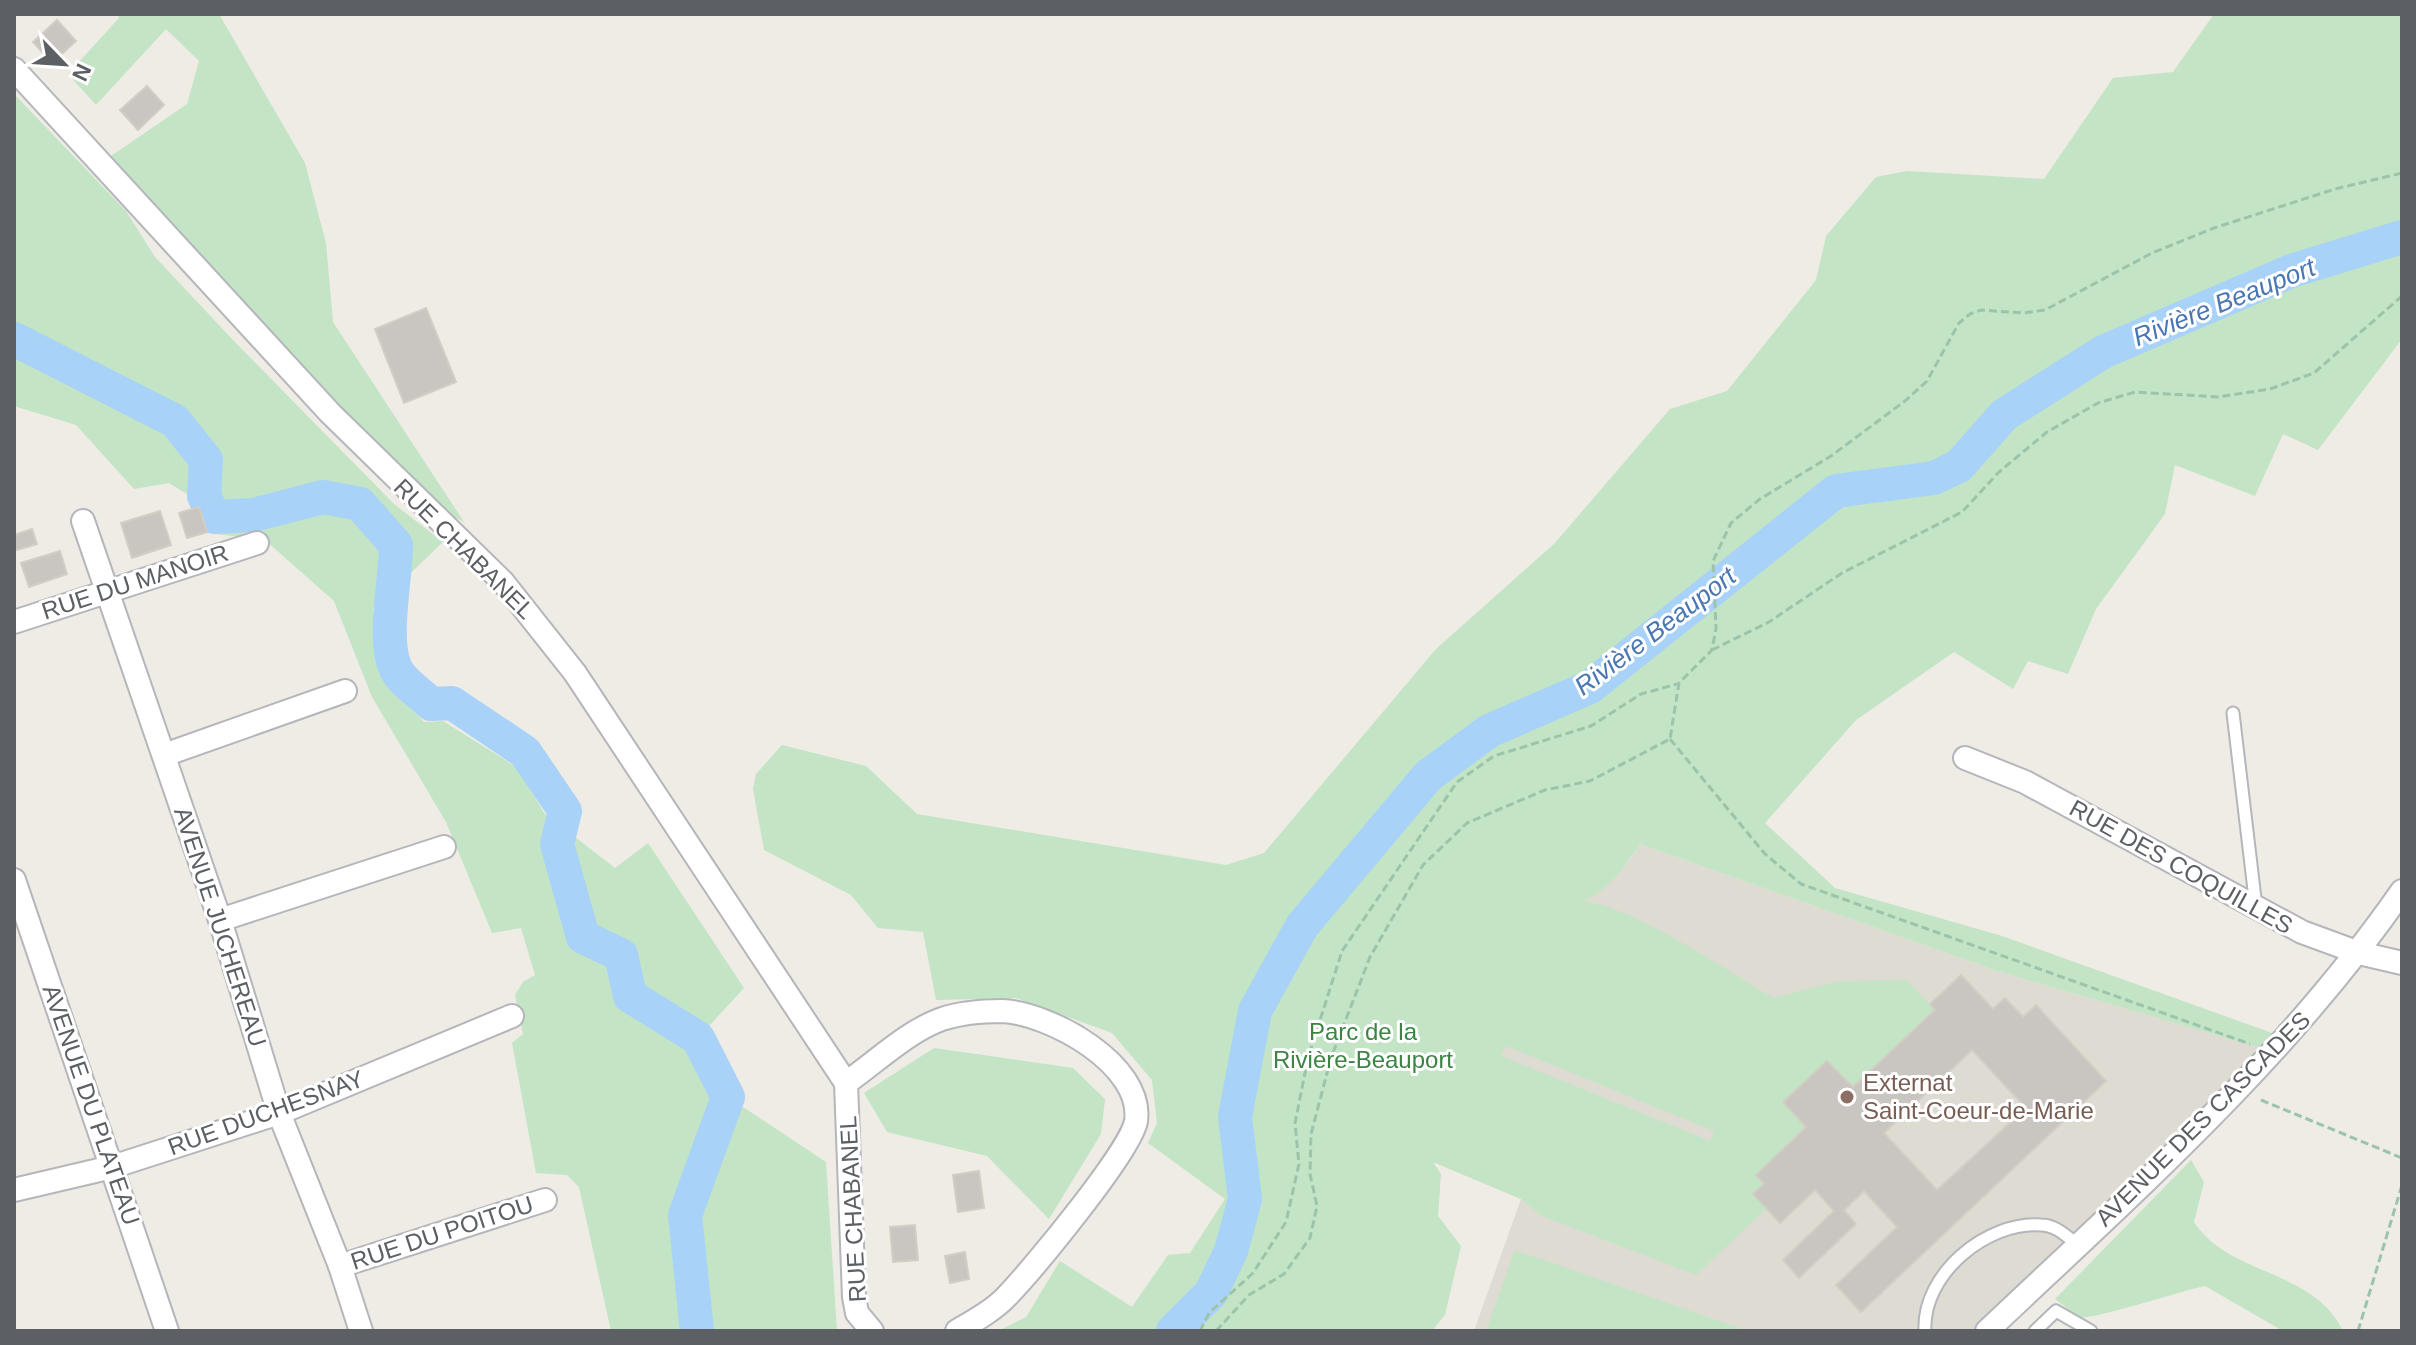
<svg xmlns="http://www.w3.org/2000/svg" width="2416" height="1345" viewBox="0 0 2416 1345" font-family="Arial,sans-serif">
<rect width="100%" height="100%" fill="#eeece5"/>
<path fill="#dedbd3" d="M 1640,844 L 2000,972 L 2274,1052 L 1987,1331 L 1474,1331 L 1521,1199 L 1431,1161 L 1516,940 L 1629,861 Z"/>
<g fill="#c3e4c5" fill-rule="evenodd">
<path d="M 117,14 L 219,14 L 305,163 L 326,243 L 333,322 L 464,522 L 406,491 L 178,251 L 111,156 L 187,104 L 199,61 L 166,29 L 96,105 L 68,74 L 119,18 Z"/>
<path d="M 2214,14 L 2402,14 L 2402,339 L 2318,450 L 2283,434 L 2255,496 L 2175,465 L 2165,514 L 2096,609 L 2068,674 L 2028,661 L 2013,689 L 1954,652 L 1856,720 L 1765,823 L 1835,888 L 2002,936 L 2286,1038 L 2274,1052 L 2000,972 L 1640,844 C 1626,865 1605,894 1582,901 C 1633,906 1727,971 1774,998 L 1838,981 L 1907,980 L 1935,1010 L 1853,1087 L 1827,1061 L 1783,1102 L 1806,1127 L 1756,1175 L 1764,1184 L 1753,1194 L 1767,1208 L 1696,1275 L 1542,1216 L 1521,1199 L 1433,1162 L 1441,1174 L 1438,1216 L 1461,1246 L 1445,1315 L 1432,1331 L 998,1331 L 1026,1317 L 1060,1261 L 1132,1307 L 1168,1255 L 1190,1253 L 1225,1199 L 1148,1143 L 1157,1123 L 1152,1080 L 1112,1033 L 1016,998 L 936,1000 L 923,932 L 878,928 L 851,895 L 764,850 L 753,789 L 756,774 L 782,745 L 866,766 L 917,814 L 1226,865 L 1264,853 L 1436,649 L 1555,543 L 1670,409 L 1727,391 L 1816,280 L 1826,236 L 1876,177 L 1907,171 L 2044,179 L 2113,78 L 2173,72 ZM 1506,1046 L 1714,1131 L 1710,1141 L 1501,1056 Z"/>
<path d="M 14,94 L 126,211 L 155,257 L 233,340 L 394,504 L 443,542 L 373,609 L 380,673 L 424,722 L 443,721 L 518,768 L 544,813 L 615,868 L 648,843 L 744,988 L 698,1038 L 728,1097 L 826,1162 L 837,1331 L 611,1331 L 579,1187 L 567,1175 L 536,1173 L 512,1043 L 523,1034 L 515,995 L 523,982 L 535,975 L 521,928 L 492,933 L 446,822 L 372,697 L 334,601 L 265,540 L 216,534 L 200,502 L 169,483 L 134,489 L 76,425 L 14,406 Z"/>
<path d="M 934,1048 L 1073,1068 L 1105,1099 L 1101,1134 L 1049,1219 L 987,1156 L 887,1132 L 864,1093 Z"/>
<path d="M 2191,1160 L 2204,1182 L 2194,1222 C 2229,1276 2314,1269 2343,1331 L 2283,1331 L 2205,1286 C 2184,1290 2093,1320 2081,1317 C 2073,1315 2063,1304 2055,1299 Z"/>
<path d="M 1515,1250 L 1748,1331 L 1486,1331 Z"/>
</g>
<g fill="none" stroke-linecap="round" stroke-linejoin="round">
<g stroke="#a9d2f9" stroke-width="34">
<path d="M 14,339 L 175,421 L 206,460 L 204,496 L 214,517 L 253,515 L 323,497 L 360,504 L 396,545 C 396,579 382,640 396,669 C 402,682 421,694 431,704 L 452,703 L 525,752 L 565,811 L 557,844 L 583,937 L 621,955 L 630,996 L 698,1038 L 728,1097 L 685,1215 L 697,1331"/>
<path d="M 1173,1331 L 1211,1293 L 1231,1251 L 1245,1199 L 1235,1117 L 1255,1011 L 1302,926 L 1428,776 L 1489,731 L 1590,687 L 1836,491 L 1934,478 L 1959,466 L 2004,415 L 2103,352 L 2291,271 L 2402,237"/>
</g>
</g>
<g fill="#c9c6c2" stroke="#d2cec3" stroke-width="2" fill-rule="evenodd">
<path d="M 57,20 L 76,41 L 52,63 L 33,42 Z"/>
<path d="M 147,86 L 164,105 L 138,130 L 120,110 Z"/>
<path d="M 426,308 L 456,382 L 404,403 L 375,329 Z"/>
<path d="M 199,507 L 207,532 L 187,538 L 179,513 Z"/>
<path d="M 160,511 L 171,545 L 132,558 L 121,523 Z"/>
<path d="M 32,529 L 37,544 L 14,551 L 14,535 Z"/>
<path d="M 60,551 L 67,574 L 29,587 L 21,563 Z"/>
<path d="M 1961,975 L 1993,1009 L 2005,998 L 2023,1017 L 2036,1005 L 2106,1081 L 1861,1312 L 1836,1285 L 1897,1227 L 1864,1191 L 1844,1210 L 1856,1224 L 1799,1278 L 1783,1260 L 1834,1211 L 1815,1190 L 1780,1223 L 1753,1194 L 1764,1184 L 1756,1175 L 1806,1127 L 1783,1102 L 1827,1061 L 1853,1087 L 1935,1010 L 1930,1004 ZM 1972,1050 L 2026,1108 L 1937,1190 L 1884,1133 Z"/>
<path d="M 979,1171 L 984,1208 L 958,1212 L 953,1175 Z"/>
<path d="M 915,1225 L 918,1260 L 893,1262 L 890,1227 Z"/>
<path d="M 965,1252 L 969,1279 L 950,1283 L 945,1256 Z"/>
</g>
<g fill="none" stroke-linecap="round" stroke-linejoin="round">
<defs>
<g id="lane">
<path d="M 2233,713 L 2256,907"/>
<path d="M 1925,1331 C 1922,1274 1987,1221 2041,1225 C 2056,1225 2066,1236 2078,1245"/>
<path d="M 2035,1331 L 2056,1311 L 2091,1331"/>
</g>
<g id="street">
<path d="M 14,69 L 330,413 L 503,582 L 575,673 L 846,1083 L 854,1297 L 857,1313 L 872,1331"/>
<path d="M 83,521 L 220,920 L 279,1113 L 340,1266 L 361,1331"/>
<path d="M 14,622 L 257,543"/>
<path d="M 164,755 L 345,691"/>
<path d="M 1965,758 L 2025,782 L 2302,932 L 2359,953 L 2402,963"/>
<path d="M 14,880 L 167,1331"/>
<path d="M 220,920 L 444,847"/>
<path d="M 846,1083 C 876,1062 908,1031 942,1019 C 960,1013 983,1011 1002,1011 C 1050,1013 1144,1065 1136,1121 C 1131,1151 1032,1270 1007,1296 C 994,1310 974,1321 957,1331"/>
<path d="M 14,1190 L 112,1167 L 279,1113 L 512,1016"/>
<path d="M 340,1266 L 545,1200"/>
<path d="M 1987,1331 C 2134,1192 2286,1058 2402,891"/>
</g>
</defs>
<use href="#lane" stroke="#b5b6bb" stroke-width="15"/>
<use href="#street" stroke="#b5b6bb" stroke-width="26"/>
<g stroke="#9cc4aa" stroke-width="3" stroke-dasharray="8 4" stroke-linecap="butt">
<path d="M 1712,650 L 1769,622 L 1842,573 L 1962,512 L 1999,472 L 2047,432 L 2098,403 L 2135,392 L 2218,397 L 2270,389 L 2314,373 L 2402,296"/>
<path d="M 1670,739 L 1765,854 L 1801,884 L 2250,1044"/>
<path d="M 2261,1100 L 2402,1158"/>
<path d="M 1200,1331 L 1209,1313 L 1253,1273 L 1286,1222 L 1299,1164 L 1295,1123 L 1308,1058 L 1342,951 L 1457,782 L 1494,756 L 1591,726 L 1641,694 L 1677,684"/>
<path d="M 1216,1331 L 1249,1295 L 1284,1274 L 1310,1238 L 1317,1206 L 1310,1174 L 1311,1134 L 1331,1058 L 1370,957 L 1423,865 L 1467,823 L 1545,790 L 1590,781 L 1670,739 L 1679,683 L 1712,650 L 1716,629 L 1713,561 L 1731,523 L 1760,499 L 1831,456 L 1905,401 L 1927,381 L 1959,323 L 1970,314 L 1981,310 L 2023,313 L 2045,310 L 2152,253 L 2214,228 L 2335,189 L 2402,173"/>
<path d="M 2358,1331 L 2402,1185"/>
</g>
<use href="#lane" stroke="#fff" stroke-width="11"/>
<use href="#street" stroke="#fff" stroke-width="22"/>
</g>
<circle fill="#8d6e63" stroke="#fff" stroke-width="3" cx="1847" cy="1097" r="8"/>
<g text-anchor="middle" stroke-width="6" stroke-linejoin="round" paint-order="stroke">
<g font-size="24" fill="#5c5f64" stroke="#fff">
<text transform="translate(464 549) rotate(45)" y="8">RUE CHABANEL</text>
<text transform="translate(135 582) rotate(-18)" y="8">RUE DU MANOIR</text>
<text transform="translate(2181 867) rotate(29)" y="8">RUE DES COQUILLES</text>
<text transform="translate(220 927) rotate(72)" y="8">AVENUE JUCHEREAU</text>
<text transform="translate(91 1105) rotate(71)" y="8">AVENUE DU PLATEAU</text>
<text transform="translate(266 1113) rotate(-20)" y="8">RUE DUCHESNAY</text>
<text transform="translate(2203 1119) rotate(-45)" y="8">AVENUE DES CASCADES</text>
<text transform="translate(853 1209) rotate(-93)" y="8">RUE CHABANEL</text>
<text transform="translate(442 1233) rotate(-18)" y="8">RUE DU POITOU</text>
</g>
<g font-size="24" fill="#3c8443" stroke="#fff">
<text x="1363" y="1040">Parc de la<tspan x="1363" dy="28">Rivière-Beauport</tspan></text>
</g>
<g font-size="24" fill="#785e54" stroke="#fff" text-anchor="start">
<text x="1863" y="1091">Externat<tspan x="1863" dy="28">Saint-Coeur-de-Marie</tspan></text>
</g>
<g font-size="26" font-style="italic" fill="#4a77b2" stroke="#fff">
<text transform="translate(2224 302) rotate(-22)" y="9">Rivière Beauport</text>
<text transform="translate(1655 631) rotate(-37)" y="9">Rivière Beauport</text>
</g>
</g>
<rect width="2416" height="1345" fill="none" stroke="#5c5f64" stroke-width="32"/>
<g transform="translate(64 64) rotate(115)" stroke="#ffffff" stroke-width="6" paint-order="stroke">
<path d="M0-6L14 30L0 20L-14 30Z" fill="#5c5f64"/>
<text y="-12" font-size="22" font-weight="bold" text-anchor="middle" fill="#5c5f64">N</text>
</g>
</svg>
